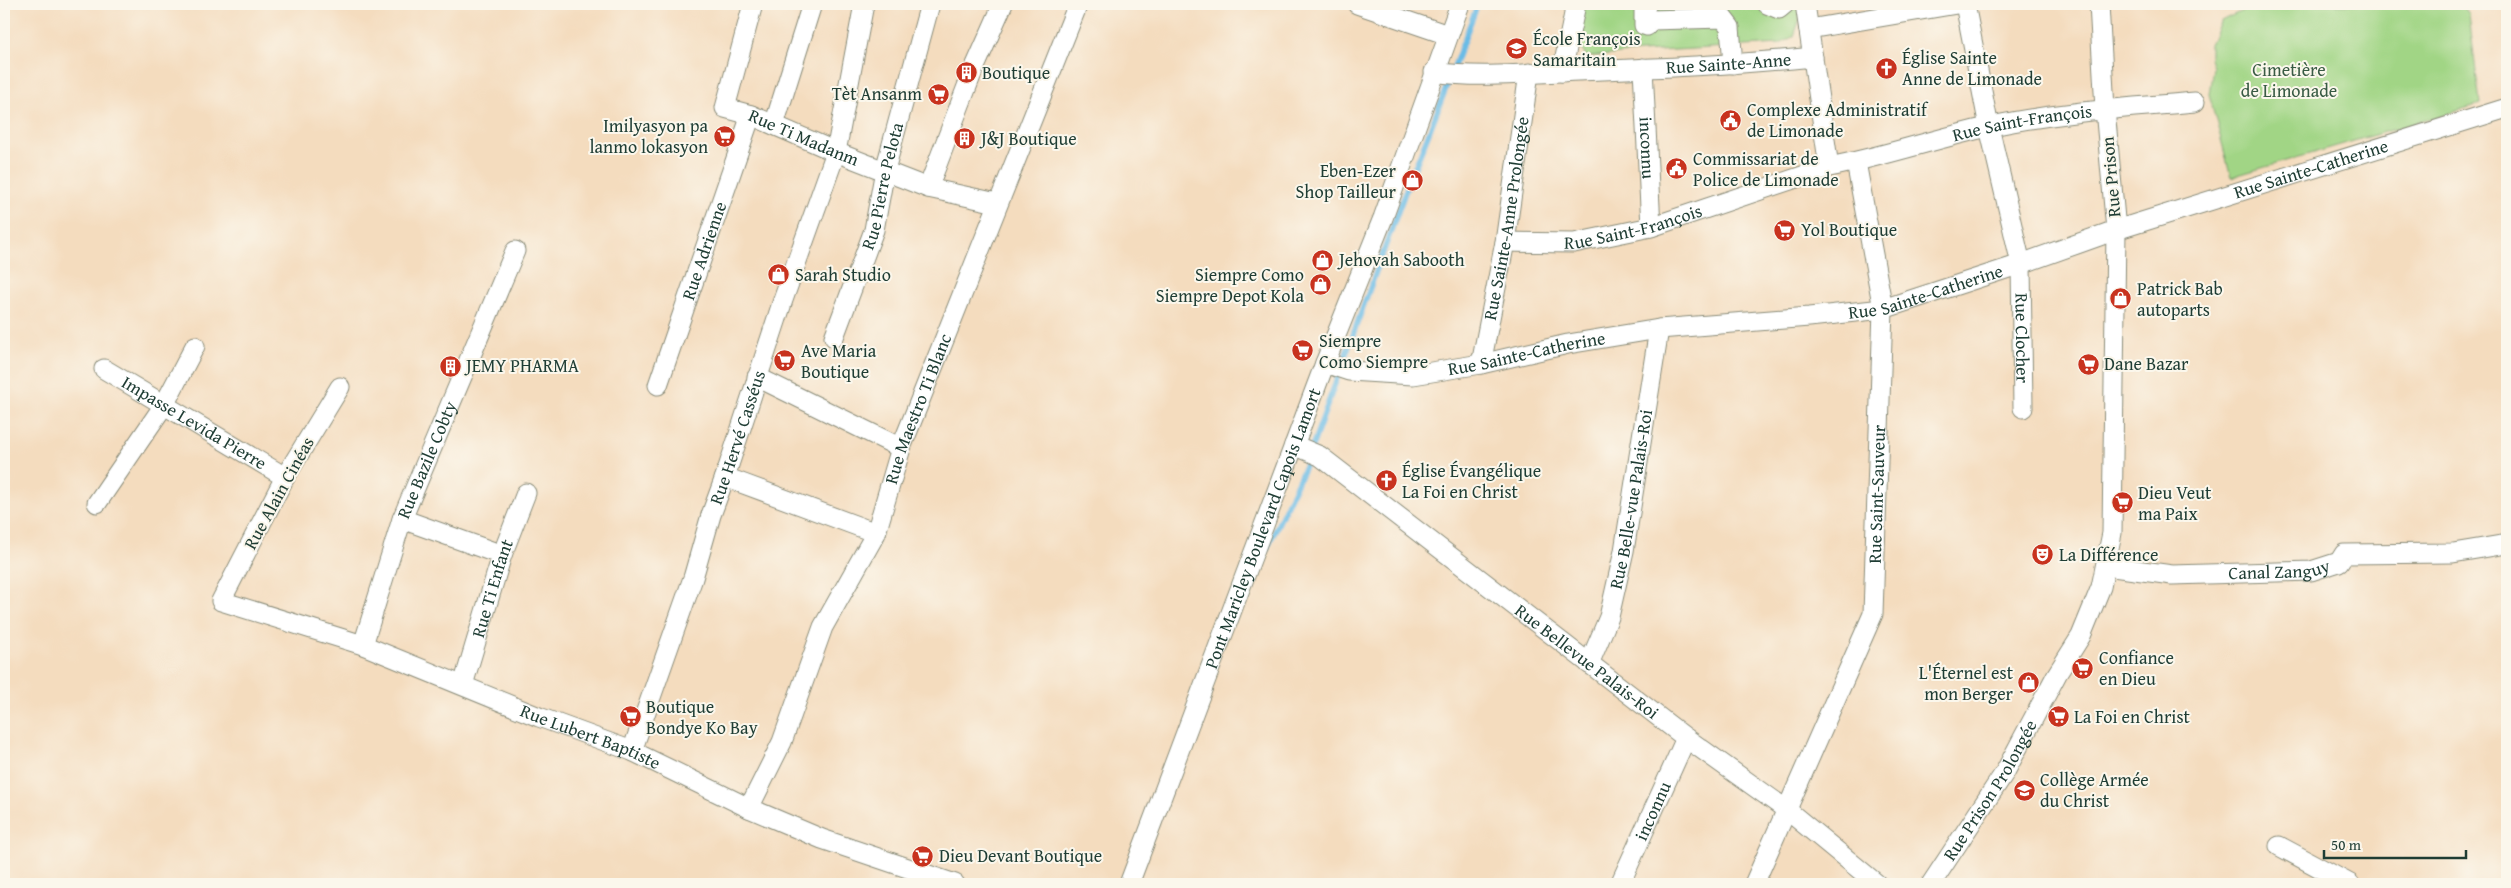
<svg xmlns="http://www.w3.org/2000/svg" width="2511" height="888" viewBox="0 0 2511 888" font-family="'Gentium Book Plus',serif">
<rect width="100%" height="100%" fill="#fbf7ec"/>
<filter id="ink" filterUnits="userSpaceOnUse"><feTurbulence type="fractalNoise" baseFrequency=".02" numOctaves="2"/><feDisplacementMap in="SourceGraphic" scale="10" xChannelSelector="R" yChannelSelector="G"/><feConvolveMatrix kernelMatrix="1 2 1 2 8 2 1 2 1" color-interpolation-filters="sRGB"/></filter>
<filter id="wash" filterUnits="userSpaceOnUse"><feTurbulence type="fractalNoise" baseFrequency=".0096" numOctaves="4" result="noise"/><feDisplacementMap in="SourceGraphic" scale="20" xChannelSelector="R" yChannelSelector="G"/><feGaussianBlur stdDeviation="1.12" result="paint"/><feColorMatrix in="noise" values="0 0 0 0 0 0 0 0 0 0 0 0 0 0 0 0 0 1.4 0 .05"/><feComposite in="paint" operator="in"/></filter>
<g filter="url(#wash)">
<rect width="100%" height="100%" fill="#f4dcbe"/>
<g fill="#a1d585" stroke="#60895c">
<path d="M 1584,4 L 1799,4 L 1800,18 L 1794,36 L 1780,44 L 1641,52 L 1587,57 L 1578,45 Z"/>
<path d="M 2273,4 L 2462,4 L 2469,15 L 2480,104 L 2231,177 L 2209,94 L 2213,67 L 2210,58 L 2210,44 L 2221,21 L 2246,9 Z"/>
</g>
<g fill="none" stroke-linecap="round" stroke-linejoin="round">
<path stroke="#6bbce6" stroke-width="5.5" d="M 1254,576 L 1305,466 L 1411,176 C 1436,119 1455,61 1478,4"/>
</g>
</g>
<g filter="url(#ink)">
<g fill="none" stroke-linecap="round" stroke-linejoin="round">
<defs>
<g id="minor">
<path id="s1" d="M 753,4 L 725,108 L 751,115 L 836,152 L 928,188 L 997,203"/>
<path d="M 1357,4 L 1448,35"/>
<path d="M 1647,4 L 1644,9 L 1644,25 L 1647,26 L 1651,20 L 1723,18 L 1730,27 L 1733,64"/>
<path d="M 1767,4 L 1779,9 L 1785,4"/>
<path d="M 1805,4 L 1829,167"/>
<path id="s2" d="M 1965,4 L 1989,127 L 2021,264 L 2023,408"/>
<path d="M 1809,29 L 1957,4"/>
<path id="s3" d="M 1643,68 L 1651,227"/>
<path id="s4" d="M 1434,72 C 1481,79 1531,73 1578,71 C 1657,68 1735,65 1813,57"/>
<path d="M 1562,72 L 1576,4"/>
<path d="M 774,125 L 812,4"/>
<path d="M 928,188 L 971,76 L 1003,4"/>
<path id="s5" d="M 1505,242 L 1574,243 L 1651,227 L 1829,167 C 1883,157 1934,139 1988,127 C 2055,112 2126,108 2195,102"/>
<path id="s6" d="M 834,337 L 874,230 L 885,170 L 930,4"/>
<path id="s7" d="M 1325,363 L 1349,371 L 1413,375 L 1481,364 L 1568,344 L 1659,329 L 1809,317 L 1883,309 L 2021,264 L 2116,230 L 2507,108"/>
<path id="s8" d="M 1481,364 L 1505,242 L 1529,73"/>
<path id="s9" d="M 104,369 L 285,477"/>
<path d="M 757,377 L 901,448"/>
<path id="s10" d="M 658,385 L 751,115"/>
<path id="s11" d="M 340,387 L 285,477 L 221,601 L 363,645 L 539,717 L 632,751 L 749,808 L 822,839 L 955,884"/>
<path id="s12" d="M 1294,445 L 1320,456 L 1686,738 L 1787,810 L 1877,884"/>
<path d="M 725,477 L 876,533"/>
<path d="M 97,503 L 164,405 L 195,346"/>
<path d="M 402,519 L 502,555"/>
<path id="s13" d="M 2106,566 L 2172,575 L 2311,571 L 2339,562 L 2344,554 L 2453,553 L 2507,544"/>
<path id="s14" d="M 363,645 L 402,519 L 515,251"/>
<path id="s15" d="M 1589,664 L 1609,617 L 1624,551 L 1659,329"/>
<path id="s16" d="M 463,685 L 502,555 L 526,493"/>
<path id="s17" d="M 632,751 L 693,578 L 711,515 L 725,477 L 783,300 L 836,152 L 864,4"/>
<path id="s18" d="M 749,808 L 782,742 L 823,627 L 876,533 L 901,448 L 1078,4"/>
<path d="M 2279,846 L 2350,884"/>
<path id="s19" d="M 1129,884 L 1325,363 L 1383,218 L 1460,4"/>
<path id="s20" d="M 1620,884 L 1686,738"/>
<path id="s21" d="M 1754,884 L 1873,614 L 1883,309 L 1856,162"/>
<path id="s22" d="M 1931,884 L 2005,772 L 2057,674 L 2081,636 L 2101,587 L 2112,533 L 2116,230 L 2105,109 L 2099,4"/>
</g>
</defs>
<use href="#minor" stroke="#8a8c79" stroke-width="21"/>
<use href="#minor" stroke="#fff" stroke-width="19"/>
</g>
</g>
<defs>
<symbol id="school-disc" viewBox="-11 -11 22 22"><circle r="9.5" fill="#c8321e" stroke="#fbf7ec"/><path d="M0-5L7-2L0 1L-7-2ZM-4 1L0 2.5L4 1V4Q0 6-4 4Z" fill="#fff"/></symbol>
<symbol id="church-disc" viewBox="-11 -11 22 22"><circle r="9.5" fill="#c8321e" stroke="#fbf7ec"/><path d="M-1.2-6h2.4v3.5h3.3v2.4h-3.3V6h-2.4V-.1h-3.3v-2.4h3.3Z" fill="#fff"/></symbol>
<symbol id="building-disc" viewBox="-11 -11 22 22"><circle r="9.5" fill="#c8321e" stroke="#fbf7ec"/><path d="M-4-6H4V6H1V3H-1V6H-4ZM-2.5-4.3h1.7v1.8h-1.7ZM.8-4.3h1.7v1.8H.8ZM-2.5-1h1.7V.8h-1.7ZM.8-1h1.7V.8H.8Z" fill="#fff"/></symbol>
<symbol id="supermarket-disc" viewBox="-11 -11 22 22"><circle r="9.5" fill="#c8321e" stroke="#fbf7ec"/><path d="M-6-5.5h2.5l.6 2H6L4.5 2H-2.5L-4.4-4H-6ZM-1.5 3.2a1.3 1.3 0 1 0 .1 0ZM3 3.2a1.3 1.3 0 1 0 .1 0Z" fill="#fff"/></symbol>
<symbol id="civic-disc" viewBox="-11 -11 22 22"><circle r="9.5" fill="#c8321e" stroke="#fbf7ec"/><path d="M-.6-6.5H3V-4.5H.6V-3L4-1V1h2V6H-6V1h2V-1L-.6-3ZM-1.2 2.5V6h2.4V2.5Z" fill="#fff"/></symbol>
<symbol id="shop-disc" viewBox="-11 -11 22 22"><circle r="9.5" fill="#c8321e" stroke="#fbf7ec"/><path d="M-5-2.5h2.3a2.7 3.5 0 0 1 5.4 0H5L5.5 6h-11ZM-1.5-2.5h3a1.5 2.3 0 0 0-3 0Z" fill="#fff"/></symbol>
<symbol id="theatre-disc" viewBox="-11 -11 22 22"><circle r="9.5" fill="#c8321e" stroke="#fbf7ec"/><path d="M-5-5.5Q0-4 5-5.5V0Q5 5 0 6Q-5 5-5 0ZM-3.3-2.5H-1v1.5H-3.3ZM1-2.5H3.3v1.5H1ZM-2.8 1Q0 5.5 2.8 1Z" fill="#fff"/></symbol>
</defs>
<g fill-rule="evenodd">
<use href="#school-disc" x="1504" y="36" width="25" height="25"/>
<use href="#church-disc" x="1874" y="56" width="25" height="25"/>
<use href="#building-disc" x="954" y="60" width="25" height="25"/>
<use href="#supermarket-disc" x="926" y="82" width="25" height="25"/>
<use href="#civic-disc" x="1718" y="108" width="25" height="25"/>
<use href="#supermarket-disc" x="712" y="124" width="25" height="25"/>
<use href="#building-disc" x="952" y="126" width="25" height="25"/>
<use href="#civic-disc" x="1664" y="156" width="25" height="25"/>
<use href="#shop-disc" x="1400" y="168" width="25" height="25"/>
<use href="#supermarket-disc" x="1772" y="218" width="25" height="25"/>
<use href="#shop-disc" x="1310" y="248" width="25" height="25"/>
<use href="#shop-disc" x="766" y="262" width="25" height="25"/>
<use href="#shop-disc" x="1308" y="272" width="25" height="25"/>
<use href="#shop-disc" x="2108" y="286" width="25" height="25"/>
<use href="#supermarket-disc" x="1290" y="338" width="25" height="25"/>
<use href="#supermarket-disc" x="772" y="348" width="25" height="25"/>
<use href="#supermarket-disc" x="2076" y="352" width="25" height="25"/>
<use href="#building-disc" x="438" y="354" width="25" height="25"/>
<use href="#church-disc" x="1374" y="468" width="25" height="25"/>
<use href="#supermarket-disc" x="2110" y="490" width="25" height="25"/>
<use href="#theatre-disc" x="2030" y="542" width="25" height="25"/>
<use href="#supermarket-disc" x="2070" y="656" width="25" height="25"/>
<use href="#shop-disc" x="2016" y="670" width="25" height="25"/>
<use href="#supermarket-disc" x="618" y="704" width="25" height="25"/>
<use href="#supermarket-disc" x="2046" y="704" width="25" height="25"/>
<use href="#school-disc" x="2012" y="778" width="25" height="25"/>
<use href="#supermarket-disc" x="910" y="844" width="25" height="25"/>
</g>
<g text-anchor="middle" stroke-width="4" stroke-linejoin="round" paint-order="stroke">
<g font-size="18" fill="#1f3d34" stroke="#fbf7ec" text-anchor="start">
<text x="1533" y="45">École François<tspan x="1533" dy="21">Samaritain</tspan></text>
<text x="1902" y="64">Église Sainte<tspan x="1902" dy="21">Anne de Limonade</tspan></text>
<text x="982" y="79">Boutique</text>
<text x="922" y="100" text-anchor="end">Tèt Ansanm</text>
<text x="1747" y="116">Complexe Administratif<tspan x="1747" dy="21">de Limonade</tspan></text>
<text x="708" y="132" text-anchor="end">Imilyasyon pa<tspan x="708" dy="21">lanmo lokasyon</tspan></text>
<text x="981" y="145">J&amp;J Boutique</text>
<text x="1693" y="165">Commissariat de<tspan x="1693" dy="21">Police de Limonade</tspan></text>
<text x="1396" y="177" text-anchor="end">Eben-Ezer<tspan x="1396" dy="21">Shop Tailleur</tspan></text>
<text x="1801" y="236">Yol Boutique</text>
<text x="1339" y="266">Jehovah Sabooth</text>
<text x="795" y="281">Sarah Studio</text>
<text x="1304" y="281" text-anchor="end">Siempre Como<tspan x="1304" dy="21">Siempre Depot Kola</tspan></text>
<text x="2137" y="295">Patrick Bab<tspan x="2137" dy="21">autoparts</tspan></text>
<text x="1319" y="347">Siempre<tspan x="1319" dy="21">Como Siempre</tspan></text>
<text x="801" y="357">Ave Maria<tspan x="801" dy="21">Boutique</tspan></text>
<text x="2104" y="370">Dane Bazar</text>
<text x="466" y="372">JEMY PHARMA</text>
<text x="1402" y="477">Église Évangélique<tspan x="1402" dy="21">La Foi en Christ</tspan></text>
<text x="2138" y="499">Dieu Veut<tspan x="2138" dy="21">ma Paix</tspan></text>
<text x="2059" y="561">La Différence</text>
<text x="2099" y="664">Confiance<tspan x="2099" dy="21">en Dieu</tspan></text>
<text x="2013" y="679" text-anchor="end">L'Éternel est<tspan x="2013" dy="21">mon Berger</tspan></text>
<text x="646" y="713">Boutique<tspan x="646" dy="21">Bondye Ko Bay</tspan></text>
<text x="2074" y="723">La Foi en Christ</text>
<text x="2040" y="786">Collège Armée<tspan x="2040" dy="21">du Christ</tspan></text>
<text x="939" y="862">Dieu Devant Boutique</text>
</g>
<g font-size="18" fill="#1f3d34" stroke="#fbf7ec">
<text dy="6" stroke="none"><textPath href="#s4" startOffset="295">Rue Sainte-Anne</textPath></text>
<text dy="6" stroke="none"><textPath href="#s5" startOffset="534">Rue Saint-François</textPath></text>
<text dy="6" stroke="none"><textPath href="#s1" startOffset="192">Rue Ti Madanm</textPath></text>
<text dy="6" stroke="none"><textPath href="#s3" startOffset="80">inconnu</textPath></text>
<text dy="6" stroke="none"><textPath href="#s7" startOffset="1015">Rue Sainte-Catherine</textPath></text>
<text transform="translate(2111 177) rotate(-95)" y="6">Rue Prison</text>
<text dy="6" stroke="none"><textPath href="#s6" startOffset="159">Rue Pierre Pelota</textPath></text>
<text dy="6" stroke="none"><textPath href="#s8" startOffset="148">Rue Sainte-Anne Prolongée</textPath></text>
<text dy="6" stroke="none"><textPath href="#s5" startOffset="130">Rue Saint-François</textPath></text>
<text dy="6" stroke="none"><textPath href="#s10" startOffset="142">Rue Adrienne</textPath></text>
<text dy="6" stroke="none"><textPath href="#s7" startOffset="610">Rue Sainte-Catherine</textPath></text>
<text dy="6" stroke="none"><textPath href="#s2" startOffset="340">Rue Clocher</textPath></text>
<text dy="6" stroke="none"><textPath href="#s7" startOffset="205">Rue Sainte-Catherine</textPath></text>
<text dy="6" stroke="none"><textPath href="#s18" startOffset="435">Rue Maestro Ti Blanc</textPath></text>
<text dy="6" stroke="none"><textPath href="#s9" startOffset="105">Impasse Levida Pierre</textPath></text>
<text dy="6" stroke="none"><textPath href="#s17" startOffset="331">Rue Hervé Casséus</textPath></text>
<text dy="6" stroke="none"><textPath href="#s14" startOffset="196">Rue Bazile Cobty</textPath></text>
<text transform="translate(279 493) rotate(-61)" y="6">Rue Alain Cinéas</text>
<text dy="6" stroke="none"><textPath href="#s21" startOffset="415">Rue Saint-Sauveur</textPath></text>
<text dy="6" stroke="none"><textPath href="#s15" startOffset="171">Rue Belle-vue Palais-Roi</textPath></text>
<text dy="6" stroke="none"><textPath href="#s19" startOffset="380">Pont Maricley Boulevard Capois Lamort</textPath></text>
<text dy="6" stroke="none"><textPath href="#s13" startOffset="174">Canal Zanguy</textPath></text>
<text dy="6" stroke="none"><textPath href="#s16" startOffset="101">Rue Ti Enfant</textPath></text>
<text dy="6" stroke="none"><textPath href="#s12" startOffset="365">Rue Bellevue Palais-Roi</textPath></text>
<text dy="6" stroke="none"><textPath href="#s11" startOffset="639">Rue Lubert Baptiste</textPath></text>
<text dy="6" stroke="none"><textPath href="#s22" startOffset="111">Rue Prison Prolongée</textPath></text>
<text dy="6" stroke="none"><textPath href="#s20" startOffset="80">inconnu</textPath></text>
</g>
<g font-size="18" fill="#395b44" stroke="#fbf7ec">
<text x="2289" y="76">Cimetière<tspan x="2289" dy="21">de Limonade</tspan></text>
</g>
</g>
<rect width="2511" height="888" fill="none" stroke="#fbf7ec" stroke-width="20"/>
<path d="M2324 850v8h142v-8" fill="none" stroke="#1f3d34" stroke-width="2.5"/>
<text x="2331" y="850" font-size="15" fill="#1f3d34" stroke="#fbf7ec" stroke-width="4" paint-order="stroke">50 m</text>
</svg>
